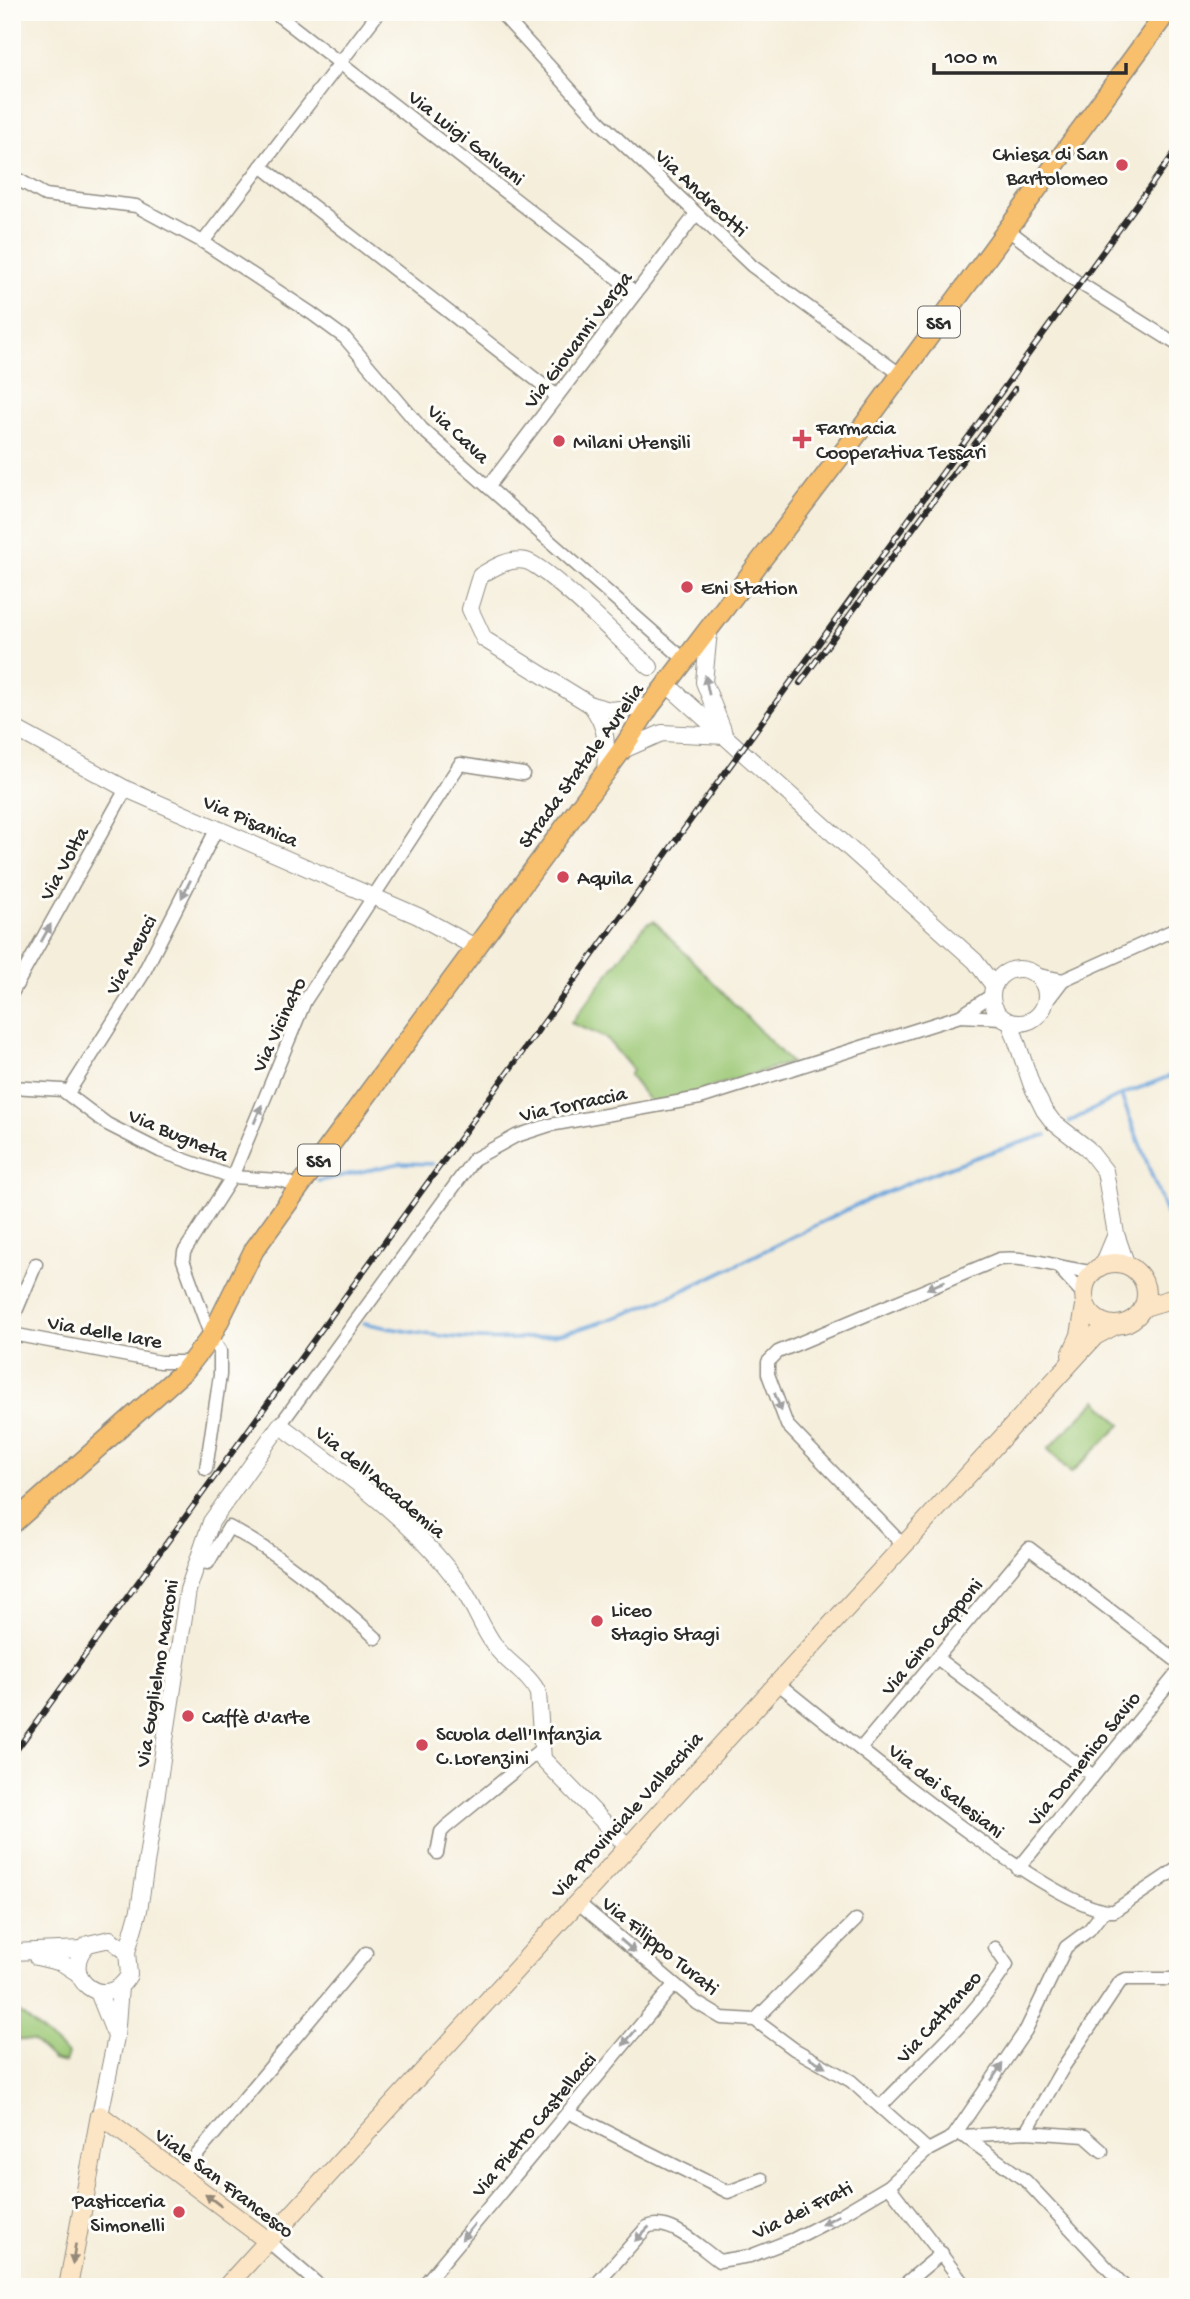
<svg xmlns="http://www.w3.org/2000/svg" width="1190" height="2299" viewBox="0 0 1190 2299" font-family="'Gochi Hand',sans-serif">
<rect width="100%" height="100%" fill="#fdfcf7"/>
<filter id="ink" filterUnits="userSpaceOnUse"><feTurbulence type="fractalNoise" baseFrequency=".0143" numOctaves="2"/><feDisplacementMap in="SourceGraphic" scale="14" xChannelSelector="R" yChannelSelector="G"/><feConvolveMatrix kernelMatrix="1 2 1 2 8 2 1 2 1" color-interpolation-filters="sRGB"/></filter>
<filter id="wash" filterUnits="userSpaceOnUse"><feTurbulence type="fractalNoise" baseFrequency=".00686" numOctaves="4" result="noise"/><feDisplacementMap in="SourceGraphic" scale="28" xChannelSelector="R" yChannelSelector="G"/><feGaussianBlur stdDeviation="1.57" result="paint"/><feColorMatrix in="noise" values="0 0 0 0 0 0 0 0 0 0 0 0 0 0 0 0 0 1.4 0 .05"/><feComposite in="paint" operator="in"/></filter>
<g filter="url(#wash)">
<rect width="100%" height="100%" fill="#f5eedb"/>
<g fill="#9bc875" stroke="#637a50" stroke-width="2">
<path d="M 654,921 L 791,1063 C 744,1075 699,1094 651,1103 L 629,1075 L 633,1070 L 606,1038 L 571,1023 L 646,924 Z"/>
<path d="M 1097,1400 L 1121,1425 L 1071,1473 L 1048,1449 Z"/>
<path d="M 12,2006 L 68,2054 L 65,2063 L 53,2060 L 33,2041 L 12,2039 Z"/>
</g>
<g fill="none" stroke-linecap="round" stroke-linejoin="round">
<g stroke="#6ca5db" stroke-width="3.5">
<path d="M 1121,1095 L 1178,1244"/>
<path d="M 1069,1122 L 1121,1095 L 1178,1073"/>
<path d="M 318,1181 L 401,1163 L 433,1164"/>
<path d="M 364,1323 C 430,1337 508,1348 575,1330 C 664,1306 746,1259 828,1219 C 897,1185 971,1157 1046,1135"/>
</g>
</g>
</g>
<g filter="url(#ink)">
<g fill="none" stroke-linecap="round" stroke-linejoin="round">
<defs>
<g id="minor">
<path d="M 274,12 L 636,293"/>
<path d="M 500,12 L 601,123 L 752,266 L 900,374"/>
<path d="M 261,166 L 557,396"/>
<path d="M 12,176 L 45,195 L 136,206 L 203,242 L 311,313 L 345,338 L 422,429 L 685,660"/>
<path d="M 1007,229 L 1073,279 L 1178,345"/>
<path d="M 203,242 L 379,12"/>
<path d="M 488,487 L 696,214"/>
<path d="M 1033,974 L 1063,980"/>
<path d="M 12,993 L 126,789"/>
<path d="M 1044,1005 L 1063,980 L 1178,928"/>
<path d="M 960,1016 L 1002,1018"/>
<path d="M 12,1087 L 62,1090 L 107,1124 L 160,1151 L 232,1177 L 279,1180 L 300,1186"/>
<path d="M 68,1093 L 142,976 L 217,828"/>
<path d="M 1060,1269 L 1083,1294"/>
<path d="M 12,1321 L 36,1264"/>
<path d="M 12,1334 L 160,1362 L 192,1362"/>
<path d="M 280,1425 L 474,1159 L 516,1136 L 550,1125 L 700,1098 L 960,1016 L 992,995"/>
<path d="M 206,1469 L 220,1375 L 220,1351 L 211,1337 L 183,1260 L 184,1252 L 232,1177 L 305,1001 L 460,764 L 523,774"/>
<path d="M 902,1544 L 787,1425 L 768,1374 L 768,1362 L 778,1352 L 999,1259 C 1032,1256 1060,1269 1093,1272"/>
<path d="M 197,1561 L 208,1563 L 229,1527 C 284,1557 330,1596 376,1638"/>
<path d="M 938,1659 L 1092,1775"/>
<path d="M 776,1682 C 831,1725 1058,1917 1114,1911 L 1178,1868"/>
<path d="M 861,1748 L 1029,1548 L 1178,1662"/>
<path d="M 437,1853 L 441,1832 L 446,1827 L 540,1750"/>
<path d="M 1018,1869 L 1178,1672"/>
<path d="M 576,1901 L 697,2003 L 722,2018 L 755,2020 L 794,2049 L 851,2081 L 928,2150"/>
<path d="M 755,2020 L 856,1920"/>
<path d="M 881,2106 C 925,2060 973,2019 1007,1965 L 995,1948"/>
<path d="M 568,2112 L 728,2192 L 762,2179"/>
<path d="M 1026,2132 L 1064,2066 L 1120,1982 L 1126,1979 L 1178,1979"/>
<path d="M 963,2136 L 1026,2132 L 1085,2136 L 1102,2151"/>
<path d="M 964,2136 L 1026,2181 L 1125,2287"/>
<path d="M 180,2175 L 366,1953"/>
<path d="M 889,2186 L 966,2287"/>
<path d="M 268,2241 L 321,2287"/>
<path d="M 422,2287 L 673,1986"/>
<path d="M 594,2287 L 647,2227 C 671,2217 699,2247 719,2261 L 750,2256 L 794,2239 L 835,2218 L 889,2186 L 928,2150 L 953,2137 L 1026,2030 L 1066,1947 L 1089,1930 L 1103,1912"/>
<path d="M 901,2287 L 942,2253"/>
</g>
<g id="tertiary">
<path d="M 709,631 L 704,682 L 723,730"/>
<path d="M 650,667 C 628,648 548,567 526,561 C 510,557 493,568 480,576 L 470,609 L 484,639 L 591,705 L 610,710 L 650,706"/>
<path d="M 671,688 L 975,961 L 994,986"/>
<path d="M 591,705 C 608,728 607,744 605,772"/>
<path d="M 12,727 L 126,789 L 418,916 L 475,947"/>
<path d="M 621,751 L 662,733 L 725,736"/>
<circle cx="1019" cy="996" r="27"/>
<path d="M 1010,1022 L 1032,1086 L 1044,1110 L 1053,1122 L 1087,1148 L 1105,1171 L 1116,1234 L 1127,1266"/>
<path d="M 1103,1265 L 1116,1234"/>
<path d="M 12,1952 L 83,1949"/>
<path d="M 127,1952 L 110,1939 L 88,1944 C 56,1976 106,2015 129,1975 L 127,1952 L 139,1910 L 188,1590 L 211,1522 L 280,1425 C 343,1472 414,1520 460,1585 C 474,1604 481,1627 495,1646 C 507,1664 529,1673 538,1693 L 543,1759 L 627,1846"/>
<path d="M 37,1957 L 62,1963 L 79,1974"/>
<path d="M 98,1992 L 114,2032"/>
<path d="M 100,2115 L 116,2037 L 120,1987"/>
</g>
<g id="secondary">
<circle cx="1115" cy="1294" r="31"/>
<path d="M 1144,1307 L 1178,1297"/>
<path d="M 1071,1355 L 1080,1335 L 1085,1306"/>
<path d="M 68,2287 L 100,2115 L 268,2241"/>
<path d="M 226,2287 L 1095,1336 L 1114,1326"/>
</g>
<path id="primary" d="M 12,1524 L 185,1370 L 211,1337 L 254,1250 L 300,1186 L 621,751 L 650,706 L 864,425 L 1167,12"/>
</defs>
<use href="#minor" stroke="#908c83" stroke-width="15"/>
<use href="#tertiary" stroke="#908c83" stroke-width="18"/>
<use href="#secondary" stroke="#908c83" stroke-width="20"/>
<use href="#primary" stroke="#908c83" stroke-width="22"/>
<use href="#minor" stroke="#fff" stroke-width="12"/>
<use href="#tertiary" stroke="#fff" stroke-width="16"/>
<use href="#secondary" stroke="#fce5c4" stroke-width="18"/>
<use href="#primary" stroke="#f8bf6c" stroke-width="19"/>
<defs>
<g id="rail">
<path d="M 800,683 L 1015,389"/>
<path d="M 12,1756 L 1178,148"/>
</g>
</defs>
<use href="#rail" stroke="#2b2b2b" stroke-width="6"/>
<use href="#rail" stroke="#fdfcf7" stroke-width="3.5" stroke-dasharray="10" stroke-linecap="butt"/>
</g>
<defs><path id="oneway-solid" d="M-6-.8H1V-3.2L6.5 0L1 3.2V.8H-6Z" transform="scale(1.75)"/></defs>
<g fill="#a0a0a0">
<use href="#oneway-solid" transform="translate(707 685) rotate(-102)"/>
<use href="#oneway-solid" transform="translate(186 889) rotate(117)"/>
<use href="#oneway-solid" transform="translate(46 933) rotate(-61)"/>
<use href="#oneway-solid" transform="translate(258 1114) rotate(-67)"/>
<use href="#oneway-solid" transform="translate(936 1285) rotate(157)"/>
<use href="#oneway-solid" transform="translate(778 1402) rotate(69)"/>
<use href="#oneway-solid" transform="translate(628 1946) rotate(41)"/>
<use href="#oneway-solid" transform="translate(629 2038) rotate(130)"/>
<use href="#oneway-solid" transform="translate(817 2062) rotate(29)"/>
<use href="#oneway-solid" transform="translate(997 2072) rotate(-56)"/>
<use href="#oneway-solid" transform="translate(830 2220) rotate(152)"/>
<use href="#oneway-solid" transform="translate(468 2232) rotate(130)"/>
<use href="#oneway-solid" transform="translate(642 2234) rotate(135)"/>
</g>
<g fill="#948878">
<use href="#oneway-solid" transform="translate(213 2200) rotate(-143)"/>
<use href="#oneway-solid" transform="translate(74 2254) rotate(99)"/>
</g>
</g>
<g fill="#d1495b" stroke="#fdfcf7" stroke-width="2.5">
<circle cx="1122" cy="165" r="7"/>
<path d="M798.5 428.5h7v7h7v7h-7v7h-7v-7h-7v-7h7z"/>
<circle cx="559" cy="441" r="7"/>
<circle cx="687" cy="587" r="7"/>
<circle cx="563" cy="877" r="7"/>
<circle cx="597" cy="1621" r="7"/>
<circle cx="188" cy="1716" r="7"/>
<circle cx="422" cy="1745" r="7"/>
<circle cx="179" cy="2212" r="7"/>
</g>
<g text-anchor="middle" stroke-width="6" stroke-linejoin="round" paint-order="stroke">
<g fill="#fdfcf7" stroke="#6a6a68" stroke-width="2">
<rect x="918" y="306.5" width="42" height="31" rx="5"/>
<rect x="298" y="1144.5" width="42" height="31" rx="5"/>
</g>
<g font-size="19" font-weight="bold" fill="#2b2b2b">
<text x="939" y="329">SS1</text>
<text x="319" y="1167">SS1</text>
</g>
<g font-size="21" fill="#2b2b2b" stroke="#fdfcf7">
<text transform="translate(467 137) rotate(38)" y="7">Via Luigi Galvani</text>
<text transform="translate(702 192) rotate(43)" y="7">Via Andreotti</text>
<text transform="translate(577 339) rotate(-53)" y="7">Via Giovanni Verga</text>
<text transform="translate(459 433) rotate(43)" y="7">Via Cava</text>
<text transform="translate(580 765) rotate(-54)" y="7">Strada Statale Aurelia</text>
<text transform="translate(251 820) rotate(24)" y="7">Via Pisanica</text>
<text transform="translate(63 863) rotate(-61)" y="7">Via Volta</text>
<text transform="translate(130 954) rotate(-62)" y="7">Via Meucci</text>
<text transform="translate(278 1024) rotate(-65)" y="7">Via Vicinato</text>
<text transform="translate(573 1103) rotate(-12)" y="7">Via Torraccia</text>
<text transform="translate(179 1134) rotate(23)" y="7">Via Bugneta</text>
<text transform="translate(105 1331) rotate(10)" y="7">Via delle Iare</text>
<text transform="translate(381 1481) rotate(40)" y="7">Via dell'Accademia</text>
<text transform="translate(931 1636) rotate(-50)" y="7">Via Gino Capponi</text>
<text transform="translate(156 1673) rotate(-81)" y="7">Via Guglielmo Marconi</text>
<text transform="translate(1083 1758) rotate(-51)" y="7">Via Domenico Savio</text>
<text transform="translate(947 1790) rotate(38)" y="7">Via dei Salesiani</text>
<text transform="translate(626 1814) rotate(-48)" y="7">Via Provinciale Vallecchia</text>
<text transform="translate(661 1945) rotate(39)" y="7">Via Filippo Turati</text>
<text transform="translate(938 2016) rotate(-48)" y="7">Via Cattaneo</text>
<text transform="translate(533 2124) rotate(-50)" y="7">Via Pietro Castellacci</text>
<text transform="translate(225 2182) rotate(37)" y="7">Viale San Francesco</text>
<text transform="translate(802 2209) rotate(-26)" y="7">Via dei Frati</text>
</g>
<g font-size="21" fill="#2b2b2b" stroke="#fdfcf7" text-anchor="start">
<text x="1108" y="160" text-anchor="end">Chiesa di San<tspan x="1108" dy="24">Bartolomeo</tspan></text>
<text x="816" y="434">Farmacia<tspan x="816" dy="24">Cooperativa Tessari</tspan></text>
<text x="573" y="448">Milani Utensili</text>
<text x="701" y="594">Eni Station</text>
<text x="577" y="884">Aquila</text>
<text x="611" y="1616">Liceo<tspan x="611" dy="24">Stagio Stagi</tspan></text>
<text x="202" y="1723">Caffè d'arte</text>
<text x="436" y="1740">Scuola dell'Infanzia<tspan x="436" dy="24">C.Lorenzini</tspan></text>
<text x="165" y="2207" text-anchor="end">Pasticceria<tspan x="165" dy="24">Simonelli</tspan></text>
</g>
</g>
<rect width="1190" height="2299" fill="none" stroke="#fdfcf7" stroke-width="42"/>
<path d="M934 63v10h192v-10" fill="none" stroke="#2b2b2b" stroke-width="3.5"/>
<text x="945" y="63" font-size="21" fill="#2b2b2b" stroke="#fdfcf7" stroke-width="5" paint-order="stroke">100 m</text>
</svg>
